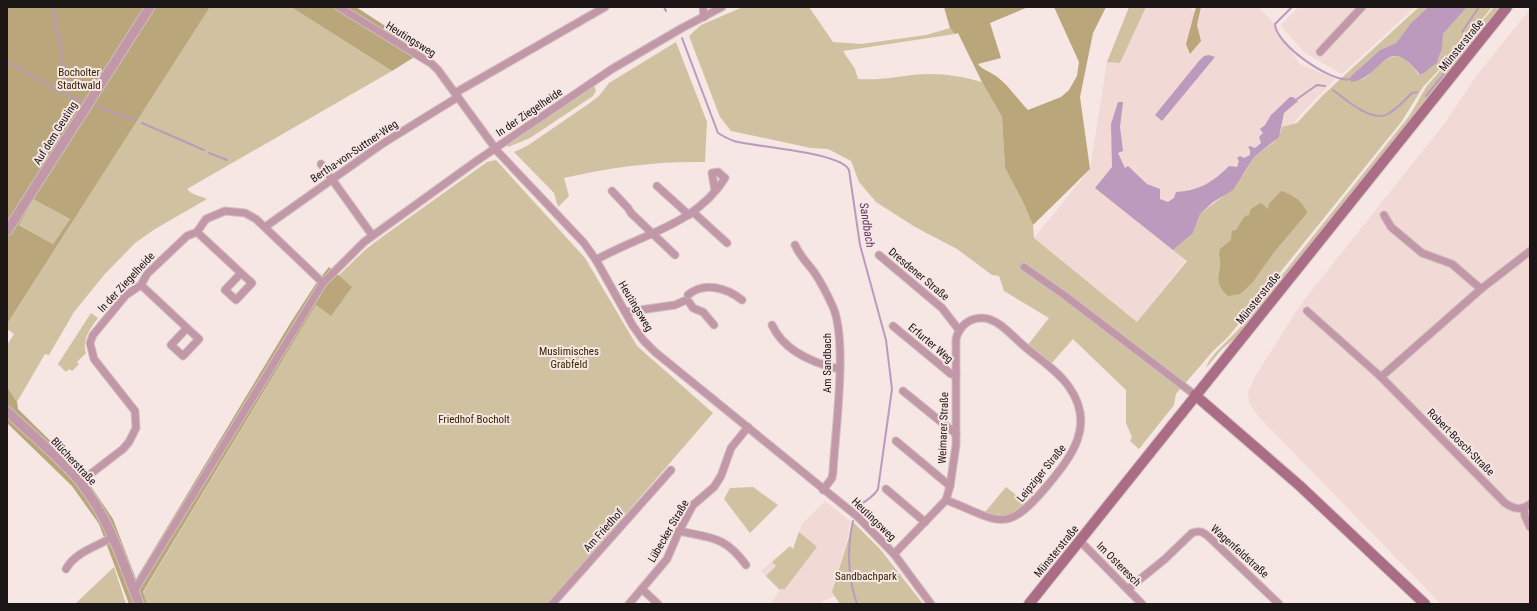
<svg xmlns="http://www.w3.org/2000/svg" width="1537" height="611" viewBox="0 0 1537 611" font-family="'Roboto Condensed',sans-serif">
<rect width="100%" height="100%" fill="#f6e6e4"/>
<g fill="#f1d9d6">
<path d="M 1146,7 L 1188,7 L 1196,12 L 1186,44 L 1201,41 L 1197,25 L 1201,7 L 1258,7 L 1270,19 L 1300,64 L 1335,79 L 1301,114 L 1137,322 L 1034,238 L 1090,169 L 1107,62 L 1120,63 Z"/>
<path d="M 1299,7 L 1415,7 L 1342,74 L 1304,52 L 1282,27 L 1282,24 Z"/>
<path d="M 1530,9 L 1530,604 L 1441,604 L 1258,416 L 1249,402 L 1248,392 L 1256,375 L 1301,304 L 1444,124 L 1477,75 Z"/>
<path d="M 825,501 L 850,521 L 848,536 L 832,592 L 835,596 L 823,601 L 820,604 L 770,604 L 780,590 L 761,571 L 790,546 L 793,549 L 802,524 Z"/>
</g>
<g fill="#d0c2a0">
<path d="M 210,7 L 291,7 L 392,71 L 187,189 L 191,193 L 207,199 L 155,229 L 135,243 L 104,275 L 74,312 L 49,355 L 45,354 L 17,402 L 7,387 L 7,345 L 14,334 L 7,329 L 7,324 Z"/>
<path d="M 743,7 L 809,7 L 833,42 L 861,44 L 926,35 L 950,28 L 955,34 L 843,51 L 855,69 L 858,79 C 885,81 905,74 930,74 C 947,74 965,77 982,82 L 1002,117 L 1005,168 L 1022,200 L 1033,225 L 1034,238 L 1137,322 L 1187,261 L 1173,250 L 1193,233 L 1200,214 L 1221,198 L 1244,174 L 1254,157 L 1274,142 L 1280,134 L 1282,127 L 1297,123 L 1323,95 L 1419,7 L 1428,7 L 1411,23 L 1396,43 L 1380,50 L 1351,76 L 1351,82 C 1356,80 1363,80 1366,77 C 1371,73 1375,67 1380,64 C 1399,48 1407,59 1419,75 C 1427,73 1433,64 1439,59 L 1443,34 L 1467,7 L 1492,7 L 1449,59 L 1423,87 L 1402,121 L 1228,337 L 1213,351 L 1176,394 L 1174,405 L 1139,449 L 1130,441 L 1132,437 L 1126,423 L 1126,390 L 1073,339 L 1050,365 L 1027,346 L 1049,318 L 1004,291 L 999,276 L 992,275 L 957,249 L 915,227 L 876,202 L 859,182 L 851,161 L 828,149 L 811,148 L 731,131 L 720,117 L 689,36 L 701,25 Z"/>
<path d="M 1129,7 L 1146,7 L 1120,63 L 1107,62 Z"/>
<path d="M 1494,7 L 1502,7 L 1240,334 L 1222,349 L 1206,368 L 1209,361 L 1216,352 L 1238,330 L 1410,115 L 1426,87 Z"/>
<path d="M 676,42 L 707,122 L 705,162 C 657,161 611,167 564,178 L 569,196 L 558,207 L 554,193 L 514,152 L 527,146 L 587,105 L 599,96 L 609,83 Z"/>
<path d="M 594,85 L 596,91 L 593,96 L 530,138 L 508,147 L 507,145 Z"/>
<path d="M 496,160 L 585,258 L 637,346 L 713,413 L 548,604 L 147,604 L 143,593 L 316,305 L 351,287 L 338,276 L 365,250 L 382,237 L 487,162 Z"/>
<path d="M 33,199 L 70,219 L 53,244 L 18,224 Z"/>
<path d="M 91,313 L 98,318 C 90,329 82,339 86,353 L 77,362 L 79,364 L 72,371 L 69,369 L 66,372 L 58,364 Z"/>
<path d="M 753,487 L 778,505 L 750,533 L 724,499 L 730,488 Z"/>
<path d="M 1006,487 L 1026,503 C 1010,519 1005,519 985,512 Z"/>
<path d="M 852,521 L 880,549 L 923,604 L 840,604 L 832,592 L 849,537 Z"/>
<path d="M 799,532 L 817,547 L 784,590 L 782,588 L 780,590 L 766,576 L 776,566 L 772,562 L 790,546 L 793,549 Z"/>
<path d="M 114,567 L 126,604 L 75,604 Z"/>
</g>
<g fill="#b9a67a" fill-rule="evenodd">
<path d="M 7,7 L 210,7 L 7,324 ZM 33,199 L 70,219 L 53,244 L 19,225 Z"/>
<path d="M 291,7 L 356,7 L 424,51 L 392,71 Z"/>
<path d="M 944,7 L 1028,7 L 990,23 L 1001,58 L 978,64 C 982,69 986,70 991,73 C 1006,81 1016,98 1028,110 L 1061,97 L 1069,90 L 1077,76 L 1079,62 L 1054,7 L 1106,7 L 1093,33 L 1080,97 L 1090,169 L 1033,225 L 1022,200 L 1005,168 L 1002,117 L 982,82 L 958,33 L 955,34 L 950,28 Z"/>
<path d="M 1196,7 L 1201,7 L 1197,25 L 1201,41 L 1190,54 L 1186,44 Z"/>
<path d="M 1281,191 C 1292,194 1304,202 1307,213 L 1275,251 L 1252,283 L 1240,294 L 1228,296 C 1210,279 1224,274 1219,254 L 1220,249 L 1231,240 L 1232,231 L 1236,230 L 1244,217 L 1249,215 L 1251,209 L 1261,203 L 1268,209 L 1269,204 Z"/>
<path d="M 329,267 L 352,287 L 331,316 L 316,305 L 143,592 L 147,604 L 129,604 L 99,524 L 72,486 L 7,423 L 7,387 L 17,402 L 18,409 L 80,470 L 113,519 L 136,579 L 291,322 L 317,282 Z"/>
</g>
<g fill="#bb9abe">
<path d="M 1428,7 L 1467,7 L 1443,34 L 1442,48 L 1437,63 C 1430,67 1426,73 1420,75 C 1386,30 1383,78 1351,82 L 1351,76 L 1380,50 L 1396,43 L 1411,23 Z"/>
<path d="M 1209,55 L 1215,57 L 1162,121 L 1155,115 L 1199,61 L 1204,56 Z"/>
<path d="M 1290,97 L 1293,97 L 1298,101 L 1284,113 L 1279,137 L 1254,157 L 1233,190 L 1213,202 L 1200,214 L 1193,233 L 1173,250 L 1095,188 L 1112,167 L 1111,124 L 1118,102 L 1123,102 L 1120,127 L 1123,151 L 1118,153 L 1125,168 L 1128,166 L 1147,184 L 1160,189 L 1160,199 L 1168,202 L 1174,198 L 1176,192 C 1199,191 1213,182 1229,166 L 1237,167 L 1239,161 L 1237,158 L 1240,156 L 1244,158 L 1250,155 L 1250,150 L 1248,147 L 1250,146 L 1255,148 L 1261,143 L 1259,137 L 1263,133 L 1260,129 L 1265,125 L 1271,115 Z"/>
</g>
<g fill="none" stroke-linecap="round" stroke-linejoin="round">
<g stroke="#bb9abe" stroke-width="2">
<path d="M 53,7 L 69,96"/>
<path d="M 664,7 L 666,11"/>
<path d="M 1292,7 L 1275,24 C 1275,44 1332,84 1351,79"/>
<path d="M 1462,32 L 1479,7"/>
<path d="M 682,38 L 718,133 C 723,136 728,139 734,141 C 754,147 841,152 849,170 L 860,245 L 886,340 L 892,389 L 878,489 C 874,498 862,501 857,509"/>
<path d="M 7,61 L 61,93"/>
<path d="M 1333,90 C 1345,99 1372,123 1388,114 C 1397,109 1405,100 1412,93 L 1417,92"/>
<path d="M 67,95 L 84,102"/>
<path d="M 1426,96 L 1469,43"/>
<path d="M 1297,99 L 1317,85 L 1325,86"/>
<path d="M 98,107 L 136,120"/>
<path d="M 142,123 L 204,150"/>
<path d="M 209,153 L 227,160"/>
<path d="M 853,521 C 847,548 848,578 857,604"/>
</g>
<defs>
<g id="minor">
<path d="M 339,7 L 432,64 L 438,70 L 498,152 L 584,243 L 596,260 L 633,326 L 643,340 L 655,352 L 858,517 L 894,554 L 931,604"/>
<path d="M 703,7 L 704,17"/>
<path d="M 1320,52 L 1362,7"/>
<path d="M 455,93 L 605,7"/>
<path d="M 321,164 L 372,235"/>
<path d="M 657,186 L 689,215"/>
<path d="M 612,191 L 628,208 L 631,213 L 675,255"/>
<path d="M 693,212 L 727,243"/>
<path d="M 1384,215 L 1391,227 L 1422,253 L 1452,264 L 1481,289"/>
<path d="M 265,227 L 382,144 L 458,97"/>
<path d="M 197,232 L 241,273 L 225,290 L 236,300 L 252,283 L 241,273"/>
<path d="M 795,245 C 801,258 806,261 814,272 C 821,282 828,296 833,307 C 848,342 835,432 833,472 L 832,478 L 823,490"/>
<path d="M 879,255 L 942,308 L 959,330"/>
<path d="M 596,260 C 641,234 695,226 725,178 L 718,172 L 712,173 L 715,191"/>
<path d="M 1024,267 L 1064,295 L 1195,395"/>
<path d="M 141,285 L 187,328 L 171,345 L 183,356 L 199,339 L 187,328"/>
<path d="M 688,295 C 704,281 727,288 742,300"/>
<path d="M 689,302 L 693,308 L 703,312 L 714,325"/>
<path d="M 1307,311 L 1381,377 L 1481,289 L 1530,251"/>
<path d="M 626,312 L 675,305 L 684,301"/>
<path d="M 772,325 C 784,351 813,363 839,369"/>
<path d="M 893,326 L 951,374 L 956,375"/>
<path d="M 1381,377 L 1505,503 C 1514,509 1521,511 1530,504"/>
<path d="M 903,391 L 956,434"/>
<path d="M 896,441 L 950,486"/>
<path d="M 80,482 L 123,449 L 129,442 L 136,428 L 135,411 L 94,359 L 90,343 L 93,335 L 126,295 L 141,285 L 147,274 L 187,236 L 197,232 L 206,219 L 225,211 L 245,213 L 256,219 L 323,283"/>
<path d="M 886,489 L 925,522"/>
<path d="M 1524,509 L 1525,516 L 1530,527"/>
<path d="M 679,531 C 711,538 725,536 746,565"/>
<path d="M 1080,541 L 1142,604"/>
<path d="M 894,554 L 946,500 L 950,486 L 956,445 L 956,339 C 959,327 968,318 982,318 C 998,318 1012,336 1024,346 C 1039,359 1058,371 1069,387 C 1096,425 1072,456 1047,486 C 1004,537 999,520 946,500"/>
<path d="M 66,569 C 75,552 98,546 113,537"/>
<path d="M 642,589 L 658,604"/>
<path d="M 1128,589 L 1165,559 L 1192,533 C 1200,530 1203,532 1209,537 L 1279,604"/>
<path d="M 134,591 L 323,283 L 364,242 L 475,162 L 612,69 L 682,28 L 722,7"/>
<path d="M 552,604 L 671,470"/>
<path d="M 629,604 L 667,559 L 679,531 L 693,505 L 714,487 L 721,476 L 731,448 L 748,427"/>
</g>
<g id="tertiary">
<path d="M 7,231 L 150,7"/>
<path d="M 7,411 C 31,435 60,457 81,483 C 109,519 123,562 139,604"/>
</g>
<g id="secondary">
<path d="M 1195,395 L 1300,486 L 1425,604"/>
<path d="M 1029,604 L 1507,7"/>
</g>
</defs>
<use href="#minor" stroke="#cfc0bf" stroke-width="9"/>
<use href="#tertiary" stroke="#cfc0bf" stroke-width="11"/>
<use href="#secondary" stroke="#cfc0bf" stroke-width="12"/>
<use href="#minor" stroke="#c297a7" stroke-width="7"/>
<use href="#tertiary" stroke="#c297a7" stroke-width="9"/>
<use href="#secondary" stroke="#ab6d86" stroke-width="10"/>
</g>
<g text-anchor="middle" stroke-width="4" stroke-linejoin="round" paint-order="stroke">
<g font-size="11" fill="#1b1515" stroke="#f6e6e4">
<text transform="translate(411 39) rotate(32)" y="4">Heutingsweg</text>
<text transform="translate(1461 45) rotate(-51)" y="4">Münsterstraße</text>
<text transform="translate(529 112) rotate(-34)" y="4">In der Ziegelheide</text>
<text transform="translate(55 133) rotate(-58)" y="4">Auf dem Geuting</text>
<text transform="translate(354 151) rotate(-34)" y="4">Bertha-von-Suttner-Weg</text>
<text transform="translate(919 274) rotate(40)" y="4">Dresdener Straße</text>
<text transform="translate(126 282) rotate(-47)" y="4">In der Ziegelheide</text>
<text transform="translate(1258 298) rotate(-51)" y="4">Münsterstraße</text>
<text transform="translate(636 306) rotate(59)" y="4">Heutingsweg</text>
<text transform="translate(931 343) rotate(40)" y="4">Erfurter Weg</text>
<text transform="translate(827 363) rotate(-90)" y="4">Am Sandbach</text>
<text transform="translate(943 428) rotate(-88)" y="4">Weimarer Straße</text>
<text transform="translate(1461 442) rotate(45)" y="4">Robert-Bosch-Straße</text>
<text transform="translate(74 461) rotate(47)" y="4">Blücherstraße</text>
<text transform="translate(1041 473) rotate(-51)" y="4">Leipziger Straße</text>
<text transform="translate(874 519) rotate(44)" y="4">Heutingsweg</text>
<text transform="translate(603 530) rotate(-48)" y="4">Am Friedhof</text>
<text transform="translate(668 531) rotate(-60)" y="4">Lübecker Straße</text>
<text transform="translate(1056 551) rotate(-51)" y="4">Münsterstraße</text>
<text transform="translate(1240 551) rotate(42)" y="4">Wagenfeldstraße</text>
<text transform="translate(1119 564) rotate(45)" y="4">Im Osteresch</text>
</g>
<g font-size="11" fill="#352701" stroke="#f6e6e4">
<text x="79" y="76">Bocholter<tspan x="79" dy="13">Stadtwald</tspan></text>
<text x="569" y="355">Muslimisches<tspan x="569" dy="13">Grabfeld</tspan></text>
<text x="474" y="423">Friedhof Bocholt</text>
<text x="866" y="580">Sandbachpark</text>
</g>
<g font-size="12" font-style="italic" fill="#623767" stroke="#f6e6e4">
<text transform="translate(867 225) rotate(81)" y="4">Sandbach</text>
</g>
</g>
<rect width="1537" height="611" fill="none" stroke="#1b1515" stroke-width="16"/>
</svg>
